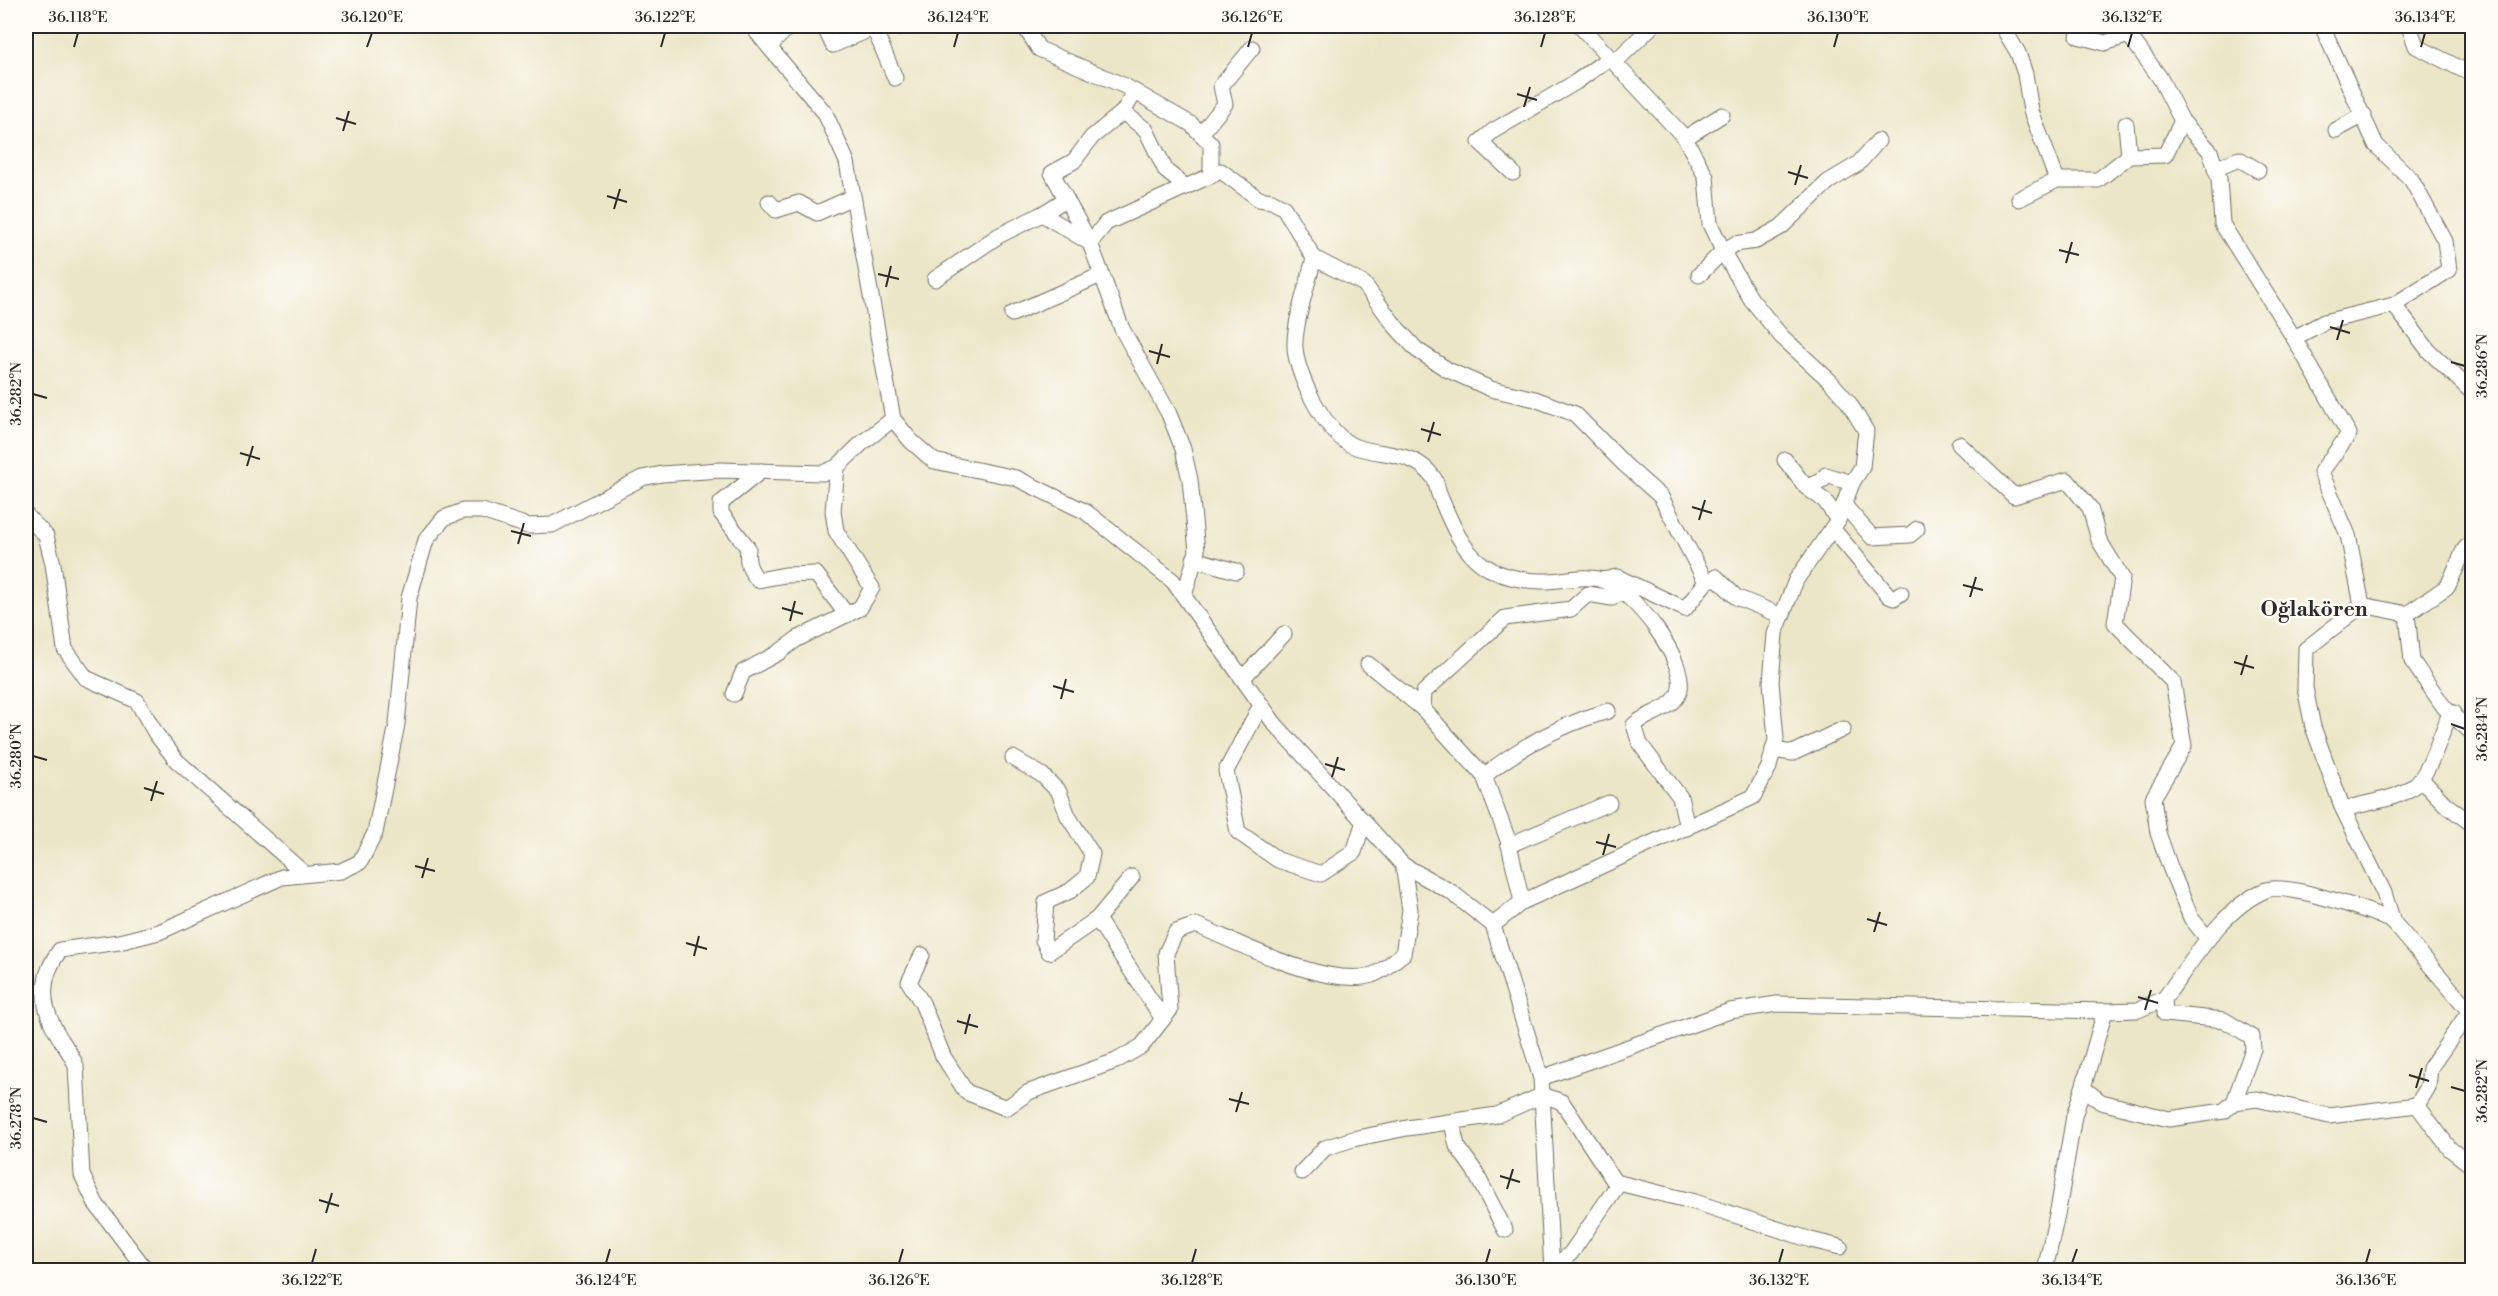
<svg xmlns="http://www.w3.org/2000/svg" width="2498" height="1296" viewBox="0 0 2498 1296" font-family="'Libre Bodoni',serif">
<rect width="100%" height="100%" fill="#fdfcf7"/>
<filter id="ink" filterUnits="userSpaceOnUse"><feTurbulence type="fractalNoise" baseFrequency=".0167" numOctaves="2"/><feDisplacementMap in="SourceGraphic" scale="12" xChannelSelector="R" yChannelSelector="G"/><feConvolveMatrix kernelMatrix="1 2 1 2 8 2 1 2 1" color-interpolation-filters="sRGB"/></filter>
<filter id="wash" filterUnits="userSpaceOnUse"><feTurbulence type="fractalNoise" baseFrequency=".008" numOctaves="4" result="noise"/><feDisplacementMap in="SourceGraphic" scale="24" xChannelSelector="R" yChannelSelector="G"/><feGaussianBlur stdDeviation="1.35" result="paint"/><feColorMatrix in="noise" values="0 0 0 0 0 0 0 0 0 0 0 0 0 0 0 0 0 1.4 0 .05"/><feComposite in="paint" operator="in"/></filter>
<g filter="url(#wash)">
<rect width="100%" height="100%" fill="#ece6c8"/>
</g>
<g filter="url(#ink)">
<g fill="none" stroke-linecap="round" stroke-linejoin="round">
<defs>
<g id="minor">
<path d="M 752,26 L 769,47"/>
<path d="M 789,26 L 769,47 L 825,113 L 847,162 L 893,419 L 911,441 L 934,461 L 1016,478 L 1086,512 L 1173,581 L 1274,723 L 1403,865 L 1451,892 L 1493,925 L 1522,902 L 1753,797 L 1769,767 L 1776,739 L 1771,682 L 1775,634 L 1796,580 L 1838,520 L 1852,483 L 1862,467 L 1866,431 L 1849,403 L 1830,381 L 1781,336 L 1751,299 L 1727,259 L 1710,224 L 1706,177 L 1685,138 L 1580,26"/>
<path d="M 824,26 L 833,45 L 878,26"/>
<path d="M 873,26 L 895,78"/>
<path d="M 889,26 L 899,28"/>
<path d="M 1024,26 L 1039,49 L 1125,86 L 1191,124 L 1211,144 L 1211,176"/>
<path d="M 2002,26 L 2018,53 L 2025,74 L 2031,111 L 2057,180"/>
<path d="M 2128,26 L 2129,35 L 2160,78 L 2182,121 L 2210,151 L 2219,179 L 2222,224 L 2294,338"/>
<path d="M 2322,26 L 2376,145 L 2411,179 L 2445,241 L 2449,270 L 2394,305"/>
<path d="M 2409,26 L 2416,46 L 2463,70 L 2472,71"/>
<path d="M 2078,36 L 2105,43 L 2129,35"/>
<path d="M 1123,112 L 1146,130 L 1166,171 L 1186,187"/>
<path d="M 2126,124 L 2129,156"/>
<path d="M 2336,130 L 2364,115"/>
<path d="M 1201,134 L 1225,104 L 1221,86 L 1252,48"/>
<path d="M 1685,138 L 1722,115"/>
<path d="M 2215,169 L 2239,159 L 2258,170"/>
<path d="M 1513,173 L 1480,142 L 1493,131 L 1576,82 L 1605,61 L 1616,61 L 1652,26"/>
<path d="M 2019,199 L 2057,180 L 2098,180 L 2129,156 L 2165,155 L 2182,121"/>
<path d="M 769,202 L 776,210 L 799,203 L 817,213 L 853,197"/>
<path d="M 1042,214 L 1066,199"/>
<path d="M 1090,243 L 1052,173 L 1074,161 L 1092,137 L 1123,112 L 1135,92"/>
<path d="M 1314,258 C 1308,283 1296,316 1295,342 C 1293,371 1327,438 1356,447 C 1383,456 1415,451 1433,477 C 1437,482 1437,489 1439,494 C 1451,522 1463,557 1492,570 C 1505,577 1526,581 1540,581 C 1562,582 1582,574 1603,580 C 1631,588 1693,665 1678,695 C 1669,711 1647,713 1634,725 L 1640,744 L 1680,797 L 1687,828"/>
<path d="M 1699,275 L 1723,251 L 1735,244 L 1756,241 L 1781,227 L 1828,182 L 1858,164 L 1878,141"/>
<path d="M 935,279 L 998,236 L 1042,214 L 1090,243"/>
<path d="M 1012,314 L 1101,275"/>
<path d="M 2472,392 L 2429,351 L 2394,305 L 2324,322 L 2294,338 L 2349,434 L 2321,472 L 2348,535 L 2362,605 L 2306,649 L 2305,688 L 2313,727 L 2343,809 L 2384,893 L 2393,922 L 2472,1014"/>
<path d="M 1959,444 L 2014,496 L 2067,480 L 2090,508 L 2099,540 L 2122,578 L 2115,623 L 2173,682 L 2184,746 L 2153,798 L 2158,833 L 2170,867 L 2191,918 L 2208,939"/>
<path d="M 1785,460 L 1806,487 L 1825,501 L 1838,520"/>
<path d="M 761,471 L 721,503 L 721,513 L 748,548 C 746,561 749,570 758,580 L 785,575 L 816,574 L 847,615"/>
<path d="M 1806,487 L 1822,481 L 1826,475 L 1852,483"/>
<path d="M 1844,505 L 1872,537 L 1910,535 L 1917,529"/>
<path d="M 26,515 L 46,536 L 53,564 L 65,649 L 86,678 L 137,701 L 156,734 L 177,761 L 305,874"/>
<path d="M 1832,528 L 1889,596 L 1894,598 L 1901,593"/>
<path d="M 1194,559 L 1236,571"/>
<path d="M 1602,580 L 1617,577 L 1685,609 L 1706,582 L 1716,577 L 1736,597 L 1782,616"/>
<path d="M 1184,596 L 1197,551 L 1190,480 L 1183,449 L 1169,414 L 1122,329 L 1090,243 L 1106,223 L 1221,171 L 1259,199 L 1272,201 L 1284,208 L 1314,258 L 1364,284 L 1396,327 L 1417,350 L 1448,370 L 1491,389 L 1535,399 L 1575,414 L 1624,464 L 1661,497 L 1706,582"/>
<path d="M 2362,605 L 2407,614 L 2448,586 L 2464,550 L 2472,541"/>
<path d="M 2407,614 L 2412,661 L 2444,707 L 2472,733"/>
<path d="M 1368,664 L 1423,709"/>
<path d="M 1243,678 L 1284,634"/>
<path d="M 734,694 L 743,672 L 778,653 L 797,639 L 860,608 L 872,588 L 836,531 L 833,511 L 837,467"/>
<path d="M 1261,705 L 1226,771 L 1238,832 L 1278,860 L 1321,874 L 1354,852 L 1364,821"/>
<path d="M 1773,750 L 1793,753 L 1843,729"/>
<path d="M 1013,758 L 1042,775 L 1059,792 L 1068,816 L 1092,854 L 1087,877 L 1070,891 L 1046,902 L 1043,940 L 1049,952 L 1097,919"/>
<path d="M 1484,776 C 1521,746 1562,724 1608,711"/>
<path d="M 2422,780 L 2445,804 L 2472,824"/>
<path d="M 2343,809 C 2423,791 2419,794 2448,718 L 2454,713"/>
<path d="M 1509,845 L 1609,803"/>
<path d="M 1132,877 L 1097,919 L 1163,1019"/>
<path d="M 1522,902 L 1508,840 L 1484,776 L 1423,709 L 1424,692 L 1505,618 L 1571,609 L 1588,594 L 1612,598 L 1621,592"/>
<path d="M 1493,925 L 1541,1078 L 1552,1270"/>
<path d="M 922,955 L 909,982 L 922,1003 L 943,1056 L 966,1092 L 1006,1108 L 1029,1092 L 1116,1061 L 1142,1046 L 1170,1010 L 1166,953 L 1176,932 L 1196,925 C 1239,943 1327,989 1372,975 C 1383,972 1394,960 1403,954 L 1410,910 L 1403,865"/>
<path d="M 2164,999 C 2191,963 2223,907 2266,890 C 2287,882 2371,911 2393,922"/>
<path d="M 2105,1011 L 2083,1088 L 2101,1102 L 2169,1119 L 2224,1111 L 2234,1102 L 2257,1099 L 2329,1116 L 2417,1105"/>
<path d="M 1541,1078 L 1730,1011 L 1777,1004 L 2105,1011 L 2138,1010 L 2164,999 L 2165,1014 L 2224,1020 L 2252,1037 L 2253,1049 L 2234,1102"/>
<path d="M 2417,1105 L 2428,1087 L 2430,1068 L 2469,1012"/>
<path d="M 2417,1105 L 2450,1149 L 2472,1166"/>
<path d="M 1452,1123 L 1457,1146 L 1474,1170 L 1505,1230"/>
<path d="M 1302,1172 L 1325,1148 L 1353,1139 L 1407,1128 L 1497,1115 L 1543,1095 L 1562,1102 L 1616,1184"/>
<path d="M 1552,1269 L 1571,1253 L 1619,1183 L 1695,1202 L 1811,1240 L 1840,1247"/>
<path d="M 146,1270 L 96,1204 L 82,1175 L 76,1066 C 70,1050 57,1037 51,1021 C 40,996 44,971 60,950 L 119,942 L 159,932 L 282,877 L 341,871 L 360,862 L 375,833 L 397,724 L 409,598 L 426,540 L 444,518 L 463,511 L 482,511 L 528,526 L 552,525 L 642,478 L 662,474 L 720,470 L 823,473 L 837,467 L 862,443 L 893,419"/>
<path d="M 2045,1270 L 2059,1205 L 2074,1116 L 2083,1088"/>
</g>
</defs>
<use href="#minor" stroke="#6f6c62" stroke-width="17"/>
<use href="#minor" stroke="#fff" stroke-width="15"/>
</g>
</g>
<path fill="none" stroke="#2b2b2b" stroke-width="2" d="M 74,47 L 78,33M 367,47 L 372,33M 661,47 L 665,33M 954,47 L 958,33M 1248,47 L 1252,33M 1541,47 L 1545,33M 1834,47 L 1838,33M 2128,47 L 2132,33M 2421,47 L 2425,33M 1517,94 L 1537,100M 1524,107 L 1530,87M 336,118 L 356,124M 343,131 L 349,111M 1788,172 L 1808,178M 1795,185 L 1801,165M 607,196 L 627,202M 614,209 L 620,189M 2059,250 L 2079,255M 2066,263 L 2072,242M 878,274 L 899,279M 886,287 L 891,266M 2330,327 L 2350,333M 2337,340 L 2343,320M 1149,351 L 1170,357M 2451,362 L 2465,366M 1157,364 L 1162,344M 33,394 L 47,398M 1421,429 L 1441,435M 1428,442 L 1434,422M 240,453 L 260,459M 247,466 L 253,446M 1692,507 L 1712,513M 1699,520 L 1705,500M 511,531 L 531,536M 518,544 L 524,523M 1963,585 L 1983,590M 1970,597 L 1976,577M 782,608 L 803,614M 790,621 L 795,601M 2234,662 L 2254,668M 2241,675 L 2247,655M 1053,686 L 1074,692M 1061,699 L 1066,679M 2451,724 L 2465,729M 33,756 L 47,760M 1325,764 L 1345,770M 1332,777 L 1338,757M 144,788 L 164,794M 151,801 L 157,781M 1596,842 L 1616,847M 1603,855 L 1609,834M 415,866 L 435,871M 422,878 L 428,858M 1867,919 L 1887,925M 1874,932 L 1880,912M 686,943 L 707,949M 694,956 L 699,936M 2138,997 L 2158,1003M 2145,1010 L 2151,990M 957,1021 L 978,1027M 965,1034 L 970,1014M 2409,1075 L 2429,1081M 2451,1087 L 2465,1091M 2416,1088 L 2422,1068M 1229,1099 L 1249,1104M 1236,1112 L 1242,1092M 33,1118 L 47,1122M 1500,1176 L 1520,1182M 1507,1189 L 1513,1169M 319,1200 L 339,1206M 326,1213 L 332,1193M 312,1263 L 316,1249M 606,1263 L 610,1249M 899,1263 L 903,1249M 1192,1263 L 1196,1249M 1486,1263 L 1490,1249M 1779,1263 L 1783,1249M 2072,1263 L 2077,1249M 2366,1263 L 2370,1249"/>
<g text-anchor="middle" stroke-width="5" stroke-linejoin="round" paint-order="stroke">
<g font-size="21" font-weight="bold" fill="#2b2b2b" stroke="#fdfcf7">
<text x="2314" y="616">Oğlakören</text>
</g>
</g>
<rect width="2498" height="1296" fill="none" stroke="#fdfcf7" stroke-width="66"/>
<rect x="33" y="33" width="2432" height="1230" fill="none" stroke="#2b2b2b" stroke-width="2"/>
<g font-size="15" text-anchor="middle" fill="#2b2b2b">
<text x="78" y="22">36.118°E</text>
<text x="372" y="22">36.120°E</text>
<text x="665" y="22">36.122°E</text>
<text x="958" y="22">36.124°E</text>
<text x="1252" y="22">36.126°E</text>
<text x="1545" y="22">36.128°E</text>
<text x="1838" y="22">36.130°E</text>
<text x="2132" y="22">36.132°E</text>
<text x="2425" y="22">36.134°E</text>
<text transform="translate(2482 366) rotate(-90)" y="5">36.286°N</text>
<text transform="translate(16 394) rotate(-90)" y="5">36.282°N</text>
<text transform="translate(2482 729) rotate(-90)" y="5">36.284°N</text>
<text transform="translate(16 756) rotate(-90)" y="5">36.280°N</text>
<text transform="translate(2482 1091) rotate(-90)" y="5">36.282°N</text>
<text transform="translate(16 1118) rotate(-90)" y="5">36.278°N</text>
<text x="312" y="1285">36.122°E</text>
<text x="606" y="1285">36.124°E</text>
<text x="899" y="1285">36.126°E</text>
<text x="1192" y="1285">36.128°E</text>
<text x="1486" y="1285">36.130°E</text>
<text x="1779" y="1285">36.132°E</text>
<text x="2072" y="1285">36.134°E</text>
<text x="2366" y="1285">36.136°E</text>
</g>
</svg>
